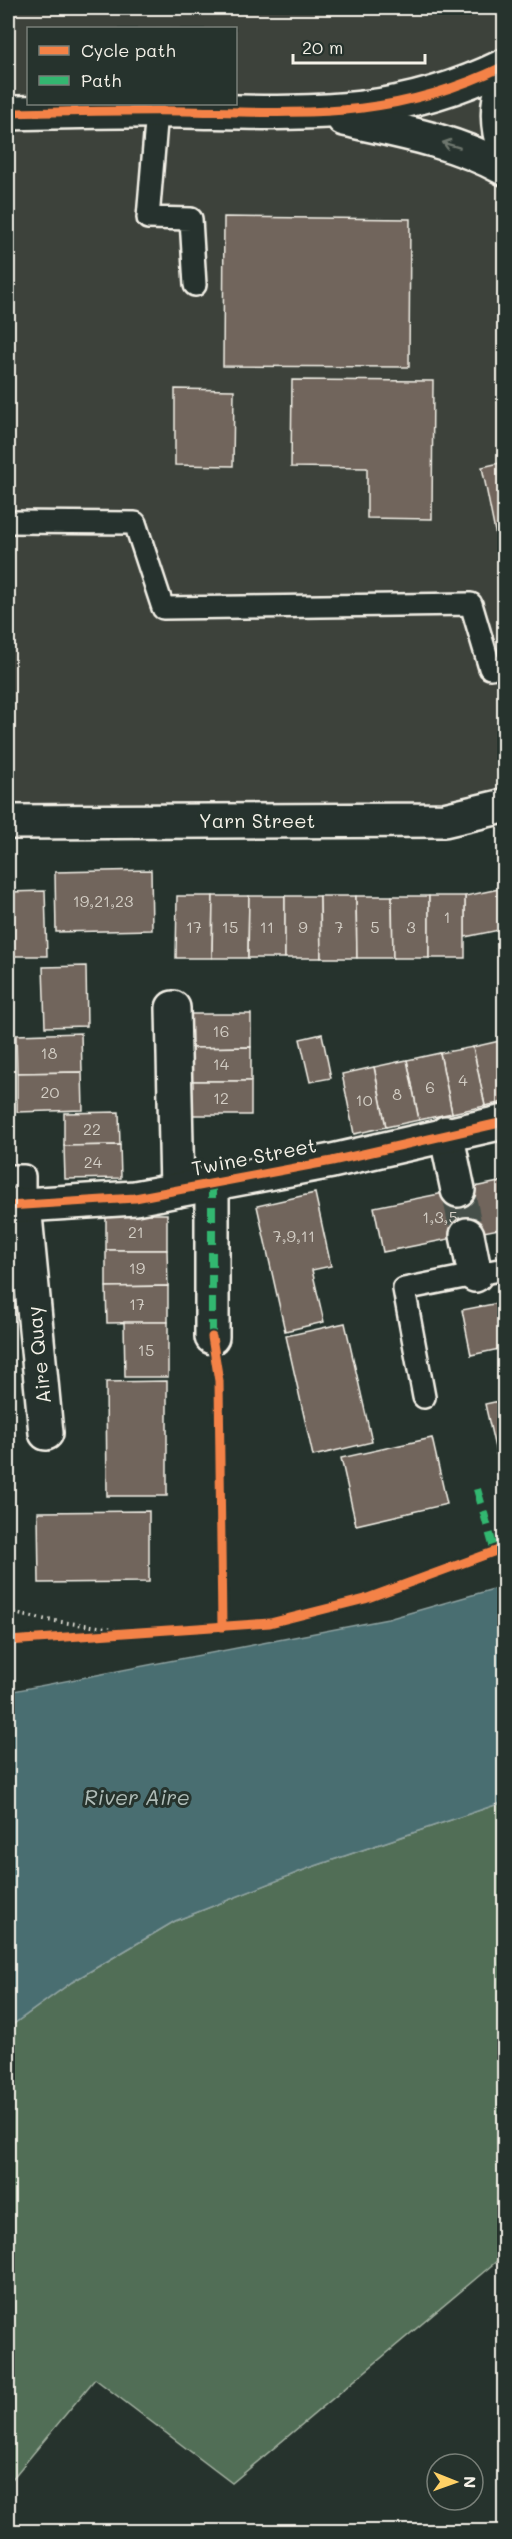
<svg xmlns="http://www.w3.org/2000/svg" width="512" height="2539" viewBox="0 0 512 2539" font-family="Mali,sans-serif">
<rect width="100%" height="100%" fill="#26332d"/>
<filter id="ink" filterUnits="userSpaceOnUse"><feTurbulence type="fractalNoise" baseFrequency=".0167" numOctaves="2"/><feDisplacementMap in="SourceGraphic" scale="12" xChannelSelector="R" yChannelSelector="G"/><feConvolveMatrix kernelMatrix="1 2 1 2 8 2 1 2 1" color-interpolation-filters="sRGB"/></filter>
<g filter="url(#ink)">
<path fill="#3c423b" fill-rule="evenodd" d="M 8,8 L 504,8 L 504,806 L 8,822 ZM 28,28 L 236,28 L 236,104 L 28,104 Z"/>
<path fill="#516e57" stroke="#a2b0a0" stroke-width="1.5" d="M 504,1802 L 504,2255 L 232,2483 L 95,2379 L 8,2484 L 8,2028 L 72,1982 L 175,1921 L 309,1868 Z"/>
<path fill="#4a6e71" stroke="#8ea2a1" stroke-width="1.5" d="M 504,1586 L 504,1802 L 309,1868 L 175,1921 L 72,1982 L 8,2028 L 8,1692 L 388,1619 Z"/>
<g fill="#71655c" stroke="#f4f1e8" stroke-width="1.5">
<path d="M 224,217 L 410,219 L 409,367 L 223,366 Z"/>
<path d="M 503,379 L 504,379 L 504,446 L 502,446 Z"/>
<path d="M 292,380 L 433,381 L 432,519 L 367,518 L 367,468 L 291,467 Z"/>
<path d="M 175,389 L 234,390 L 233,466 L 175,465 Z"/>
<path d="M 504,462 L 504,577 L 482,467 Z"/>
<path d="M 151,870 L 152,930 L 56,932 L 55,872 Z"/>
<path d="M 504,888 L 504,929 L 465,937 L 465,896 Z"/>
<path d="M 45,891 L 47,956 L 11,956 L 9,892 Z"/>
<path d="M 9,892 L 11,956 L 8,956 L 8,893 Z"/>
<path d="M 177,896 L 213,896 L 212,958 L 176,958 Z"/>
<path d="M 213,896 L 249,896 L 248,958 L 212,958 Z"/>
<path d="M 249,896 L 285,896 L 285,958 L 248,958 Z"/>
<path d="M 285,896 L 320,896 L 321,958 L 285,958 Z"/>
<path d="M 320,896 L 356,896 L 357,958 L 321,958 Z"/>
<path d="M 356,896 L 392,896 L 393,958 L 357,958 Z"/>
<path d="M 392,896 L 429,896 L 429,958 L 393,958 Z"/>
<rect x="429" y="896" width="36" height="62"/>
<path d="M 86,966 L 87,1026 L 45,1027 L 43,967 Z"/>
<path d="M 190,1014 L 251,1014 L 251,1047 L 190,1048 Z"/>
<path d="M 81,1033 L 82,1072 L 17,1073 L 16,1035 Z"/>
<path d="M 322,1034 L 331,1078 L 310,1082 L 300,1039 Z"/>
<path d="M 504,1040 L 504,1102 L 485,1106 L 473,1047 Z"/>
<path d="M 251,1047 L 251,1081 L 190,1081 L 190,1048 Z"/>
<path d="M 473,1047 L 485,1106 L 452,1113 L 440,1053 Z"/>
<path d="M 440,1053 L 452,1113 L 419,1120 L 407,1060 Z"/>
<path d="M 407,1060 L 419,1120 L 386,1127 L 374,1067 Z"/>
<path d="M 374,1067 L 386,1127 L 354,1134 L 342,1074 Z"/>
<path d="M 82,1072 L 83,1110 L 17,1112 L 17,1073 Z"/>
<rect x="190" y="1081" width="61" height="34"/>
<path d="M 119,1112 L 120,1145 L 64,1146 L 64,1113 Z"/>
<path d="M 120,1145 L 121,1178 L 65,1179 L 64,1146 Z"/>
<path d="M 504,1181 L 504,1228 L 383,1252 L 374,1207 Z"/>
<path d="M 315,1193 L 331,1266 L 312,1270 L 324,1322 L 285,1331 L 257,1206 Z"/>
<rect x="106" y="1214" width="61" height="36"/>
<path d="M 106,1250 L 167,1250 L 168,1286 L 106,1287 Z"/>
<path d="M 168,1286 L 168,1322 L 107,1323 L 106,1287 Z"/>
<path d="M 504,1302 L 504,1348 L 471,1355 L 462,1310 Z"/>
<path d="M 124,1322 L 168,1322 L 168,1377 L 125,1377 Z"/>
<path d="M 345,1323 L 372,1442 L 313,1456 L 286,1336 Z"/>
<path d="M 167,1381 L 167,1496 L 107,1496 L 106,1382 Z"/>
<path d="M 504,1400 L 504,1469 L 500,1470 L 485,1404 Z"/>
<path d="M 432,1438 L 447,1504 L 356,1525 L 341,1458 Z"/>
<path d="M 149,1511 L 149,1582 L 39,1583 L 38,1512 Z"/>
</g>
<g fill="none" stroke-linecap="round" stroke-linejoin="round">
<path stroke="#455049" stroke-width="33" stroke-dasharray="33 16" stroke-linecap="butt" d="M 458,1190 L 467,1235"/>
<defs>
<g id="lane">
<path d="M 157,111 L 148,218 L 191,219 L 195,285"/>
<path d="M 8,522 L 135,523 L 163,608 L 471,604 L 490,668 L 504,666"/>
<path d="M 8,1176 L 24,1176 L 24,1205"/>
<path d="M 424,1397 L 404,1289 L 504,1269"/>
</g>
<g id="street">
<path d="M 8,822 L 444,820 L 504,806"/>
<path d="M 173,1008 L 177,1190"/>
<path d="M 446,1133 L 458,1190"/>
<path d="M 212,1183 L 212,1337"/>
<path d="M 24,1205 L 46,1433"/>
<path d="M 8,1206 L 135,1198 L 332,1161 L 504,1122"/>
<path d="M 467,1235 L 475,1275"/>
</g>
<g id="secondary">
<path d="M 504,84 C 496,104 497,128 504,148"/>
<path d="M 8,113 C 67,112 126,110 185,111 C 304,113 394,120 504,66"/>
<path d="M 344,119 C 399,131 455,141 504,168"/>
</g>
</defs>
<use href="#lane" stroke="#f4f1e8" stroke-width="26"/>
<use href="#street" stroke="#f4f1e8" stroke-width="38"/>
<use href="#secondary" stroke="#f4f1e8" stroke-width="38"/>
<path stroke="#f4f1e8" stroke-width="4" stroke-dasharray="1.5 4.5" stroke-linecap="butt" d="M 8,1612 L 47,1620 L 136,1632"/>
<use href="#lane" stroke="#26332d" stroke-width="21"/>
<use href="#street" stroke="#26332d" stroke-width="33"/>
<use href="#secondary" stroke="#26332d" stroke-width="33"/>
<g stroke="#33b770" stroke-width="8" stroke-dasharray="15 8" stroke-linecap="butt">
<path d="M 212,1183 L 212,1337"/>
<path d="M 477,1489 L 495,1552"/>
</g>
<defs>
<g id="cycleway">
<path d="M 8,113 C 67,112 126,110 185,111 C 304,113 394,120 504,66"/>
<path d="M 8,1206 L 135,1198 L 332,1161 L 504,1122"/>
<path d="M 212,1337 L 219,1381 L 222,1627"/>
<path d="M 8,1641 L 270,1623 L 365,1599 L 504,1548"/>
</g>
</defs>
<use href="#cycleway" stroke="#26332d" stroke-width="13"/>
<use href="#cycleway" stroke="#f48246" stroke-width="9"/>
</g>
<defs><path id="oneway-shaft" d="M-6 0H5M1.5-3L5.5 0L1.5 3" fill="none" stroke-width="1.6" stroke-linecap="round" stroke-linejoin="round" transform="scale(1.5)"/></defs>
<use stroke="#6e766e" href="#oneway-shaft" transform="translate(451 145) rotate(-163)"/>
</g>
<g text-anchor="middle" stroke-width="6" stroke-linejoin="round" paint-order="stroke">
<g font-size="16" fill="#d3cec5">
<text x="103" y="907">19,21,23</text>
<text x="447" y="923">1</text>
<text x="194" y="933">17</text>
<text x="230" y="933">15</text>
<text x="267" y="933">11</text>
<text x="303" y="933">9</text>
<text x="339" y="933">7</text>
<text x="375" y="933">5</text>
<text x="411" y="933">3</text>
<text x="221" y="1037">16</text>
<text x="49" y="1059">18</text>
<text x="221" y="1070">14</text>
<text x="463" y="1086">4</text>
<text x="430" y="1093">6</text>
<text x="50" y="1098">20</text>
<text x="397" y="1100">8</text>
<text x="221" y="1104">12</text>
<text x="364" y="1106">10</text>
<text x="92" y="1135">22</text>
<text x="93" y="1168">24</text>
<text x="440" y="1223">1,3,5</text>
<text x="136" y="1238">21</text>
<text x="294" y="1242">7,9,11</text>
<text x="137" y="1274">19</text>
<text x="137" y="1310">17</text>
<text x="146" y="1356">15</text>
</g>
<g font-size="20" fill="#f4f1e8" stroke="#26332d">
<text x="257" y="828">Yarn Street</text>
<text transform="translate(254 1157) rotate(-11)" y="7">Twine Street</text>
<text transform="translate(39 1355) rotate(-96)" y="7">Aire Quay</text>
</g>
<g font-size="21" font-style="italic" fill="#b0bdb8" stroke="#26332d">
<text x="137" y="1805">River Aire</text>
</g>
</g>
<rect width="512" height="2539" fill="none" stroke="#26332d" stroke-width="30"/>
<rect x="15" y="15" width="482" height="2509" fill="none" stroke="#f4f1e8" stroke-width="2" filter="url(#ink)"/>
<rect x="27" y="27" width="210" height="78" fill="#26332d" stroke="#787f78" stroke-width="1.5"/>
<rect x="39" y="46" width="30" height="9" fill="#f48246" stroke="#787f78" stroke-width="1.5"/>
<text x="81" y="57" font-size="18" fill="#f4f1e8">Cycle path</text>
<rect x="39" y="76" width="30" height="9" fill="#33b770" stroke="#787f78" stroke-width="1.5"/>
<text x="81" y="87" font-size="18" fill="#f4f1e8">Path</text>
<g transform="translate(455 2482) rotate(91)"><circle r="28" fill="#26332d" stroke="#787f78" stroke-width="1.5"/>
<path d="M0-4.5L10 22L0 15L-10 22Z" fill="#ffd166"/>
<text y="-9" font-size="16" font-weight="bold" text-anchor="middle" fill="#f4f1e8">N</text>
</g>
<path d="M293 54v9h132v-9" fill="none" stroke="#f4f1e8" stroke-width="3"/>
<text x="302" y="54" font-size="18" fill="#f4f1e8" stroke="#26332d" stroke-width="4.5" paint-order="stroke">20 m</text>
</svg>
